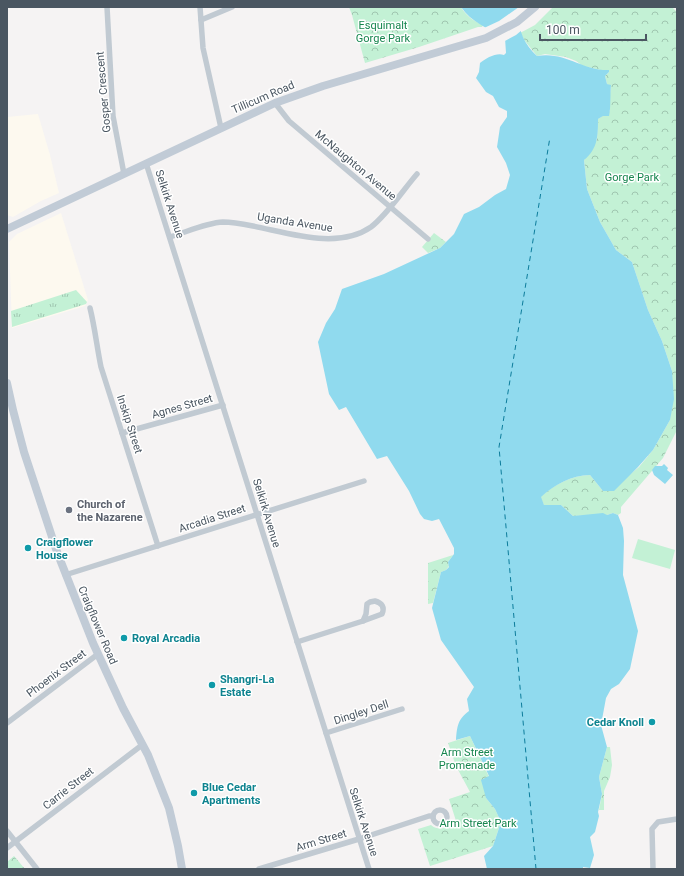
<svg xmlns="http://www.w3.org/2000/svg" width="684" height="876" viewBox="0 0 684 876" font-family="Roboto,sans-serif">
<defs>
<pattern id="grass-tufts" width="24" height="20" patternUnits="userSpaceOnUse"><rect width="24" height="20" fill="#c3f1d5"/><path d="M3 7l-1-3M5 7V3M7 7l1-3M15 17l-1-3M17 17v-4M19 17l1-3" fill="none" stroke="#a0c6b0"/></pattern>
<pattern id="park-crowns" width="20" height="18" patternUnits="userSpaceOnUse"><rect width="20" height="18" fill="#c3f1d5"/><path d="M2 6a3 3 0 1 1 6 0M12 15a3 3 0 1 1 6 0" fill="none" stroke="#a0c6b0"/></pattern>
</defs>
<rect width="100%" height="100%" fill="#f5f3f3"/>
<g fill="#fdf9ef">
<path d="M 38,114 L 50,155 L 59,193 L 41,201 L 13,217 L 7,215 L 7,117 Z"/>
<path d="M 61,213 L 88,300 L 85,306 L 12,328 L 9,242 L 17,234 Z"/>
</g>
<path fill="url(#grass-tufts)" d="M 76,290 L 87,302 L 86,304 L 12,327 L 11,311 Z"/>
<g fill="url(#park-crowns)">
<path d="M 349,7 L 461,7 C 466,16 474,21 483,25 L 482,27 L 478,27 L 419,47 L 365,63 L 352,15 Z"/>
<path d="M 553,7 L 672,7 L 677,12 L 677,430 L 663,458 L 621,507 L 621,513 L 618,515 L 613,513 L 607,515 L 573,516 L 561,505 L 544,505 L 540,497 C 554,485 572,475 590,475 L 603,491 L 628,476 L 639,467 L 653,450 L 670,420 L 672,371 L 662,341 L 648,310 L 632,262 L 616,250 L 600,222 L 587,189 L 584,160 L 597,139 L 598,119 L 610,111 L 609,102 L 611,86 L 607,84 L 605,76 L 609,72 L 583,66 L 576,61 L 566,57 L 545,54 L 537,56 L 525,41 L 520,33 L 535,25 Z"/>
<path d="M 434,233 L 446,242 L 440,248 L 428,253 L 422,247 Z"/>
<path d="M 453,555 L 448,562 L 449,566 L 446,570 L 441,572 L 433,603 L 428,604 L 428,563 Z"/>
<path d="M 470,736 L 489,777 L 486,798 L 495,809 L 501,822 L 493,846 L 430,866 L 418,829 L 431,825 C 439,832 448,827 457,824 L 449,799 L 470,792 L 456,766 L 448,743 Z"/>
<path d="M 607,747 L 610,747 L 612,765 L 610,777 L 604,791 L 604,810 L 599,810 L 602,794 L 599,777 Z"/>
<path d="M 14,856 L 25,869 L 7,869 L 7,862 Z"/>
</g>
<path fill="#c3f1d5" d="M 638,539 L 675,550 L 670,569 L 632,558 Z"/>
<g fill="#90daee">
<path d="M 461,7 L 519,7 C 517,27 522,42 537,56 C 565,51 583,71 609,70 L 609,72 L 605,76 L 607,84 L 611,85 C 610,95 611,108 609,116 L 603,116 L 598,119 C 598,135 598,149 584,160 L 587,189 L 600,222 L 616,250 L 632,262 L 648,310 L 662,341 L 672,371 L 674,399 L 670,420 L 653,450 L 638,467 L 614,491 L 603,491 L 590,475 C 572,475 554,485 541,497 L 544,505 L 561,505 L 573,516 L 603,513 L 607,515 L 613,513 L 618,515 L 623,528 L 624,541 L 623,575 L 638,631 L 630,669 L 619,684 L 611,689 L 606,698 L 601,725 L 607,747 L 599,777 L 602,794 L 598,812 L 599,816 L 595,832 L 590,837 L 594,855 L 590,868 L 583,867 L 583,869 L 487,869 L 484,856 L 493,846 L 501,822 L 495,809 L 486,798 L 481,780 L 489,776 L 470,736 L 456,740 C 457,726 458,719 469,711 L 467,699 L 474,687 L 441,640 L 432,608 L 441,572 L 446,570 L 449,567 L 448,562 L 454,554 L 454,548 L 439,519 L 432,521 L 424,519 L 420,514 L 409,491 L 387,456 L 377,459 L 346,407 L 339,410 L 329,394 L 318,342 L 326,323 L 335,309 L 342,289 L 384,274 L 440,248 L 454,234 L 464,214 L 479,207 L 495,195 L 506,189 L 510,175 L 506,163 L 497,147 L 500,127 L 507,117 L 507,111 L 499,107 L 493,96 L 486,92 L 476,78 L 479,72 L 480,63 C 486,58 497,52 504,55 L 506,53 L 505,38 C 489,29 471,22 461,7 Z"/>
<path d="M 664,464 L 668,468 L 667,470 L 673,475 L 665,484 L 654,475 L 652,470 L 655,466 L 662,466 Z"/>
</g>
<path fill="#f5f3f3" d="M 519,7 L 521,9 L 522,30 L 516,35 L 503,42 L 503,39 L 484,28 L 499,21 Z"/>
<g fill="none" stroke-linecap="round" stroke-linejoin="round">
<path stroke="#0c7c9b" stroke-width="1" stroke-dasharray="5 4" stroke-linecap="butt" d="M 536,869 L 499,447 L 550,137"/>
<g stroke="#c1cad2" stroke-width="5.5">
<path d="M 107,7 L 113,116 L 124,174"/>
<path d="M 200,7 L 203,48 L 221,128"/>
<path d="M 201,20 L 232,7"/>
<path d="M 275,103 L 289,121 L 428,239"/>
<path d="M 146,163 L 369,869"/>
<path d="M 170,237 C 187,232 205,223 223,222 C 233,222 243,224 253,226 C 289,233 338,250 371,227 C 387,215 403,190 417,174"/>
<path d="M 90,308 C 95,328 97,348 101,367 L 158,546"/>
<path d="M 122,433 L 223,405"/>
<path d="M 65,575 L 364,481"/>
<path d="M 375,601 C 382,603 385,607 382,614 L 363,621 L 366,614 L 367,604 L 370,602 Z"/>
<path d="M 297,642 L 363,621"/>
<path d="M 7,723 L 98,654"/>
<path d="M 326,733 L 402,709"/>
<circle cx="440" cy="817" r="7"/>
<path d="M 7,831 L 37,869"/>
<path d="M 7,848 L 142,745"/>
<path d="M 259,869 L 359,839 L 429,816 L 433,816"/>
<path d="M 653,869 L 652,829 L 658,822 L 677,819"/>
</g>
<g stroke="#c1cbd6" stroke-width="8">
<path d="M 7,229 L 275,103 L 323,86 L 486,38 L 517,22 L 535,7"/>
<path d="M 7,383 L 13,410 L 24,452 L 57,552 L 93,643 L 123,708 L 148,755 L 169,808 L 178,846 L 182,869"/>
</g>
</g>
<circle fill="#6b7280" stroke="#fff" stroke-width="1.5" cx="69" cy="510" r="4"/>
<g fill="#0f9aa8" stroke="#fff" stroke-width="1.5">
<circle cx="28" cy="548" r="4"/>
<circle cx="124" cy="638" r="4"/>
<circle cx="212" cy="685" r="4"/>
<circle cx="652" cy="722" r="4"/>
<circle cx="194" cy="793" r="4"/>
</g>
<g text-anchor="middle" stroke-width="3" stroke-linejoin="round" paint-order="stroke">
<g font-size="11" fill="#17864f" stroke="#fff">
<text x="383" y="29">Esquimalt<tspan x="383" dy="13">Gorge Park</tspan></text>
<text x="632" y="181">Gorge Park</text>
<text x="467" y="756">Arm Street<tspan x="467" dy="13">Promenade</tspan></text>
<text x="478" y="827">Arm Street Park</text>
</g>
<g font-size="11" fill="#4a5661" stroke="#fff">
<text transform="translate(103 92) rotate(-95)" y="4">Gosper Crescent</text>
<text transform="translate(263 97) rotate(-23)" y="4">Tillicum Road</text>
<text transform="translate(356 165) rotate(40)" y="4">McNaughton Avenue</text>
<text transform="translate(170 204) rotate(72)" y="4">Selkirk Avenue</text>
<text transform="translate(295 222) rotate(9)" y="4">Uganda Avenue</text>
<text transform="translate(182 406) rotate(-16)" y="4">Agnes Street</text>
<text transform="translate(130 424) rotate(72)" y="4">Inskip Street</text>
<text transform="translate(267 513) rotate(73)" y="4">Selkirk Avenue</text>
<text transform="translate(212 518) rotate(-18)" y="4">Arcadia Street</text>
<text transform="translate(98 625) rotate(67)" y="4">Craigflower Road</text>
<text transform="translate(56 673) rotate(-37)" y="4">Phoenix Street</text>
<text transform="translate(361 712) rotate(-18)" y="4">Dingley Dell</text>
<text transform="translate(68 788) rotate(-38)" y="4">Carrie Street</text>
<text transform="translate(364 822) rotate(72)" y="4">Selkirk Avenue</text>
<text transform="translate(321 840) rotate(-17)" y="4">Arm Street</text>
</g>
<g font-size="11" font-weight="bold" fill="#5b616d" stroke="#fff" text-anchor="start">
<text x="77" y="508">Church of<tspan x="77" dy="13">the Nazarene</tspan></text>
</g>
<g font-size="11" font-weight="bold" fill="#0d838f" stroke="#fff" text-anchor="start">
<text x="36" y="546">Craigflower<tspan x="36" dy="13">House</tspan></text>
<text x="132" y="642">Royal Arcadia</text>
<text x="220" y="683">Shangri-La<tspan x="220" dy="13">Estate</tspan></text>
<text x="644" y="726" text-anchor="end">Cedar Knoll</text>
<text x="202" y="791">Blue Cedar<tspan x="202" dy="13">Apartments</tspan></text>
</g>
</g>
<rect width="684" height="876" fill="none" stroke="#4a5661" stroke-width="16"/>
<path d="M540 34v6h106v-6" fill="none" stroke="#4a5661" stroke-width="2"/>
<text x="546" y="34" font-size="12" fill="#4a5661" stroke="#ffffff" stroke-width="3" paint-order="stroke">100 m</text>
</svg>
